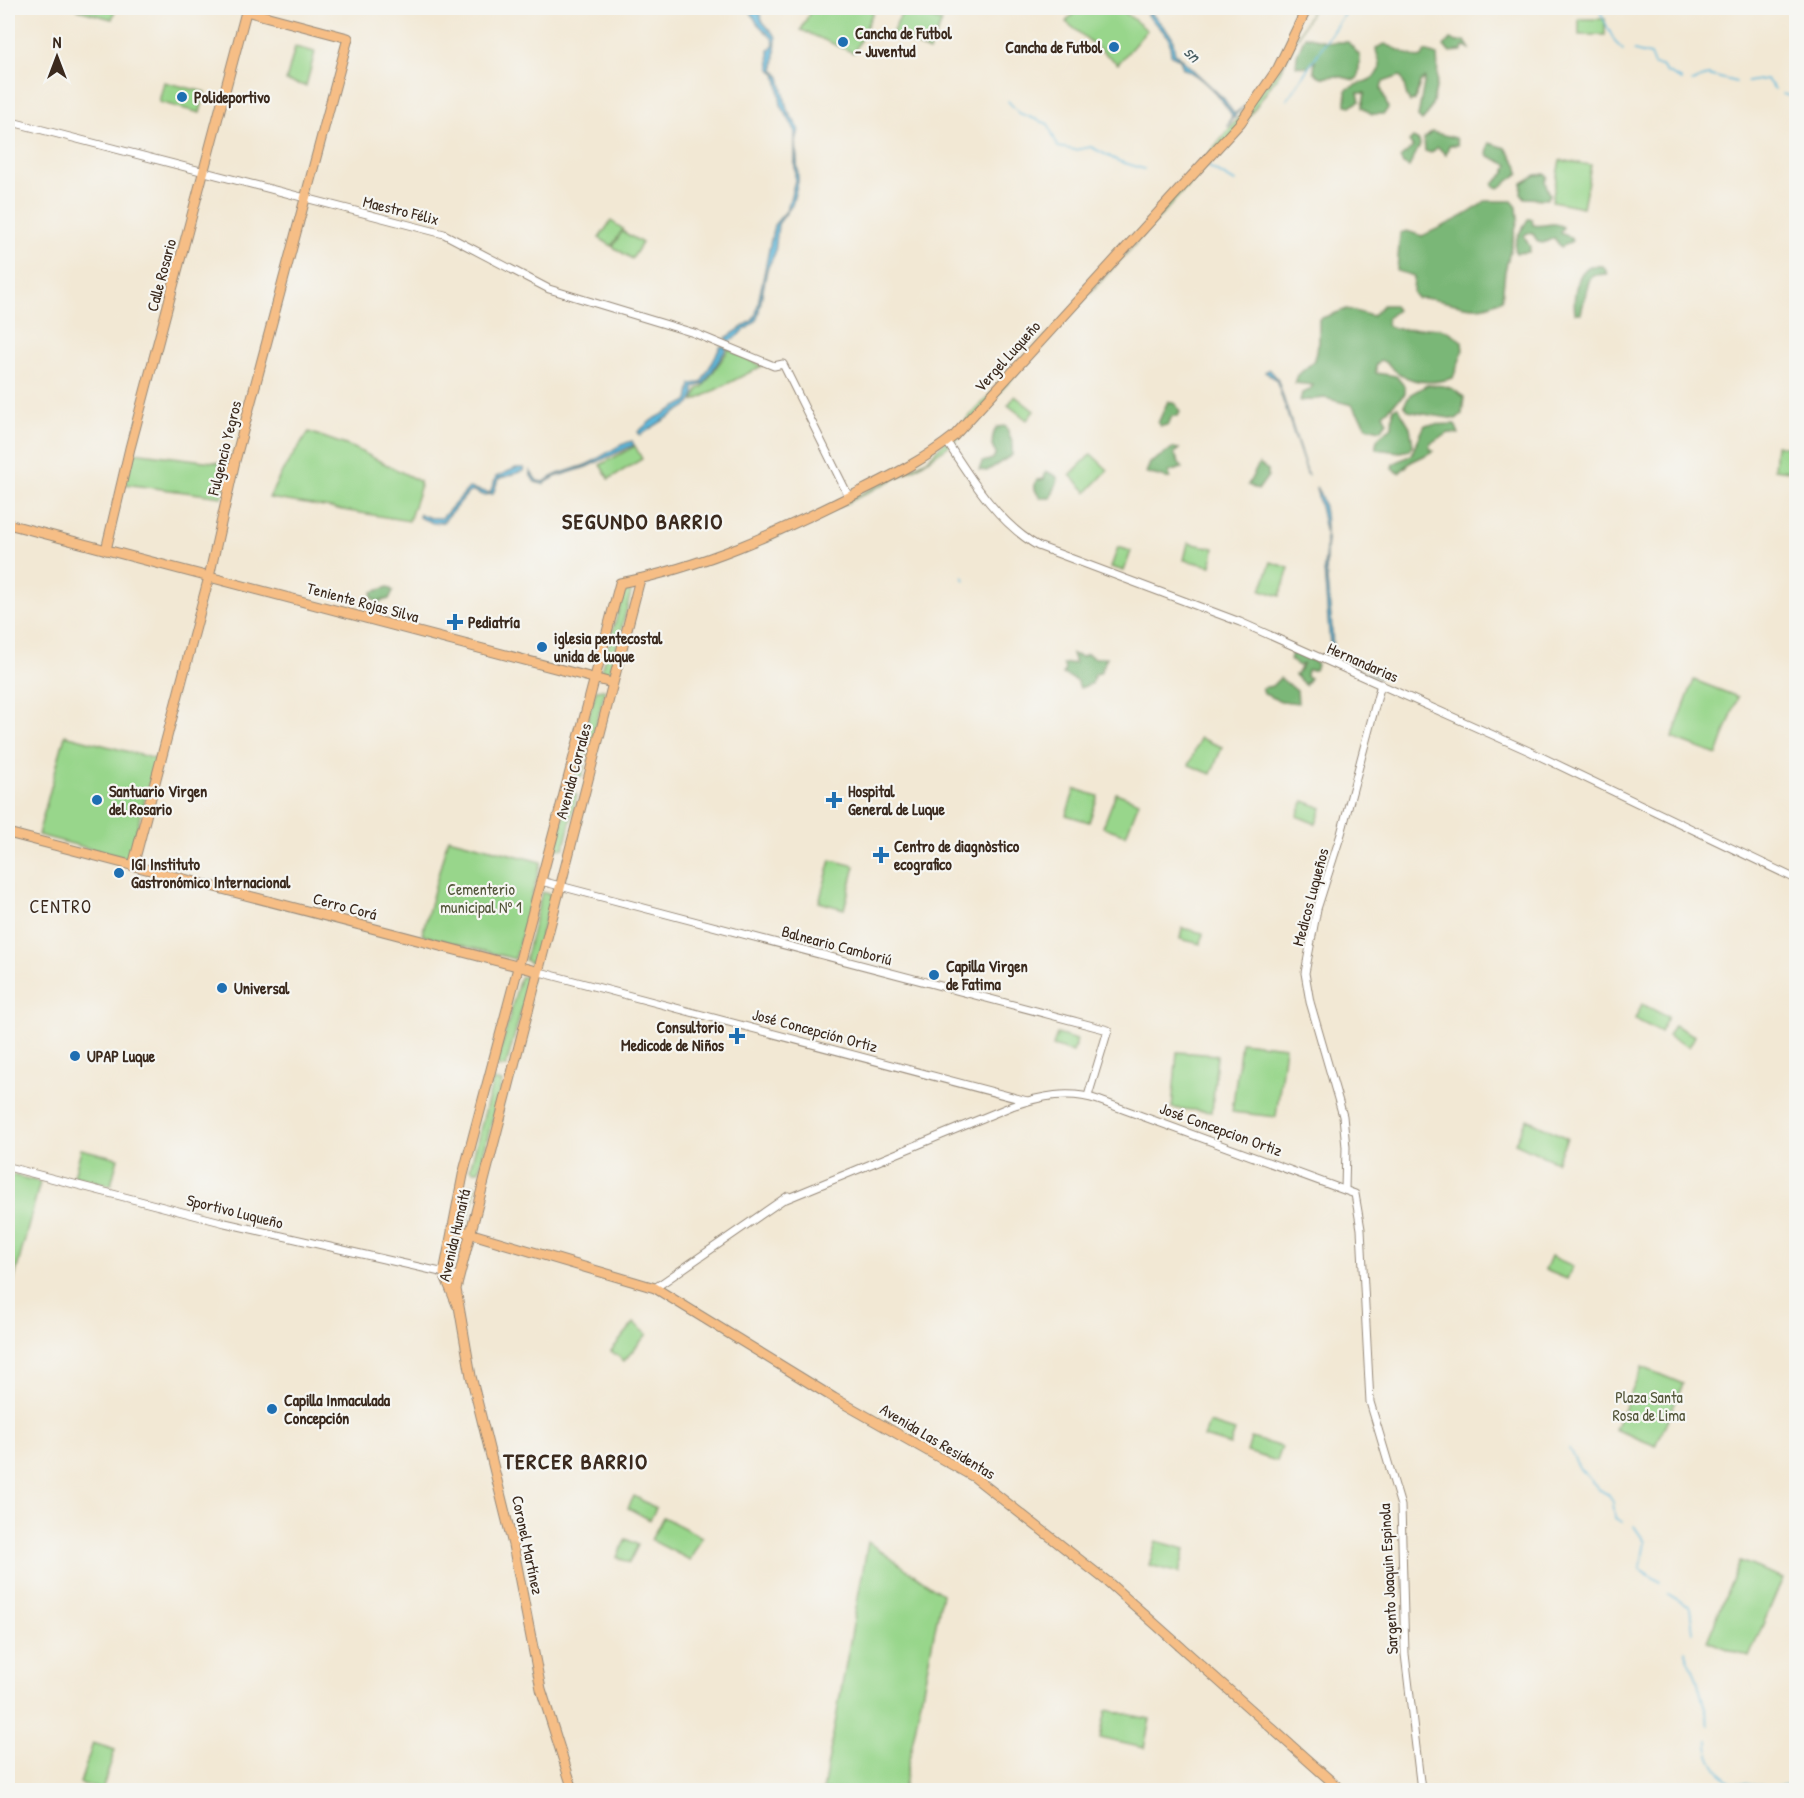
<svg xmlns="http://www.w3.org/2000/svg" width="1804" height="1798" viewBox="0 0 1804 1798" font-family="'Patrick Hand',sans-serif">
<rect width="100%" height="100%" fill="#f6f6f2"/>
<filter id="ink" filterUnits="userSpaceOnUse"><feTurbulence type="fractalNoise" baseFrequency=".0167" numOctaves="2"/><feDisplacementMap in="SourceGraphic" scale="12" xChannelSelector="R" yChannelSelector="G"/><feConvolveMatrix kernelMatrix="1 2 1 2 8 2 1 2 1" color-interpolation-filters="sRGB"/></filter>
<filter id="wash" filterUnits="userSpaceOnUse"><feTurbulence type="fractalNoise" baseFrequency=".008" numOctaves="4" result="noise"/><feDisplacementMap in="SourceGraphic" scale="24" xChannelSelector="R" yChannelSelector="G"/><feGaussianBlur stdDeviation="1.35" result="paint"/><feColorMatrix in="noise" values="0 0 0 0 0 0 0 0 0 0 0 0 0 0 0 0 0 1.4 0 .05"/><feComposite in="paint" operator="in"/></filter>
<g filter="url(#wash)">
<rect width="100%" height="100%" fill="#f2e8d4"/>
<g fill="#98d68b" stroke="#6a8054" stroke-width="1.5">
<path d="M 79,8 L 116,8 L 112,19 L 78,10 Z"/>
<path d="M 812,8 L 875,8 L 854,53 L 801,30 Z"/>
<path d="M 904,8 L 942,22 L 929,51 L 892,34 Z"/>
<path d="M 1078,8 L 1119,8 L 1147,30 L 1118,64 L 1066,22 Z"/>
<path d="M 1313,8 L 1279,74 L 1241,128 L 953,443 L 916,468 L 802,526 L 708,563 L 776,537 L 927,460 L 1131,249 L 1285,61 Z"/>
<rect x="1579" y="19" width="26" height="16"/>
<path d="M 295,47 L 315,52 L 306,86 L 286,81 Z"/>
<path d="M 164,82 L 205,92 L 200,113 L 159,102 Z"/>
<path d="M 1560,160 L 1591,165 L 1583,207 L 1552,201 Z"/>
<path d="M 611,221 L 623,229 L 612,246 L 599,238 Z"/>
<path d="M 622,231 L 642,243 L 632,259 L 613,247 Z"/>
<path d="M 729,349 L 762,366 L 694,401 L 698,389 L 703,387 Z"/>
<path d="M 1015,396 L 1034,411 L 1027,420 L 1008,405 Z"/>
<path d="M 309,432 L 354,448 L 419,481 L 420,488 L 409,521 L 269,498 L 283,470 Z"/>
<path d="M 1776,445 L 1796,449 L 1796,472 L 1774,469 Z"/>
<path d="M 635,446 L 642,459 L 609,479 L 600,465 Z"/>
<path d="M 133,452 L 228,464 L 223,494 L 222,497 L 125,484 Z"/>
<path d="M 1091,454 L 1108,470 L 1087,492 L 1070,475 Z"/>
<path d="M 1188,543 L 1214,548 L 1211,566 L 1184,560 Z"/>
<path d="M 1118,547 L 1131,551 L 1124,571 L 1111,567 Z"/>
<path d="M 1271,562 L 1289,568 L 1280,596 L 1261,590 Z"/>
<path d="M 625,589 L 631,593 L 610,672 L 604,673 L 601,670 Z"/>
<path d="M 1694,680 L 1738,697 L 1717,755 L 1672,738 Z"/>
<path d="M 603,689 L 605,692 L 582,776 L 575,777 L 573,774 L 596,690 Z"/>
<path d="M 65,735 L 156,759 L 129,859 L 38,835 Z"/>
<path d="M 1200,738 L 1222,747 L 1211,774 L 1189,765 Z"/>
<path d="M 1075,789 L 1098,796 L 1089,822 L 1066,815 Z"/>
<path d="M 569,792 L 577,795 L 564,848 L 556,849 Z"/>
<path d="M 1116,793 L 1139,802 L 1126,835 L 1103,827 Z"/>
<path d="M 1304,801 L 1322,808 L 1316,824 L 1297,816 Z"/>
<path d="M 448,838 L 541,862 L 515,959 L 422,935 Z"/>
<path d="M 831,860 L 855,866 L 844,909 L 819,902 Z"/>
<path d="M 542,892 L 552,895 L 534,962 L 530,963 L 525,960 Z"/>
<path d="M 1182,928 L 1203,933 L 1201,944 L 1180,939 Z"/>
<path d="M 520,977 L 527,977 L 530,980 L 506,1066 L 499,1067 L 497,1064 Z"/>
<path d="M 1642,1004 L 1668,1017 L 1660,1032 L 1635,1019 Z"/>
<path d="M 1674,1025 L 1695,1036 L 1689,1047 L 1668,1036 Z"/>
<path d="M 1057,1034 L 1077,1040 L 1073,1052 L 1053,1046 Z"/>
<path d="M 1241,1042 L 1285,1047 L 1276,1117 L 1232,1112 Z"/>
<path d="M 1177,1052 L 1217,1055 L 1212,1112 L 1172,1108 Z"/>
<path d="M 493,1080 L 502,1082 L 479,1171 L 473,1171 L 470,1169 Z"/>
<path d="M 1527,1119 L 1567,1138 L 1556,1162 L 1515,1143 Z"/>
<path d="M 81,1149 L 118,1158 L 111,1185 L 74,1176 Z"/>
<path d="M 8,1174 L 40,1182 L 8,1303 Z"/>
<path d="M 474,1185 L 476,1188 L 467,1221 L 461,1221 L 458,1219 L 467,1186 Z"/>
<path d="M 1551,1256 L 1573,1266 L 1567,1279 L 1545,1270 Z"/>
<path d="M 634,1323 L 647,1334 L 624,1361 L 611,1351 Z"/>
<path d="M 1642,1367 L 1683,1384 L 1656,1446 L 1615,1429 Z"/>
<path d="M 1209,1423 L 1235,1431 L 1230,1445 L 1204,1437 Z"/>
<path d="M 1251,1438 L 1282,1447 L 1277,1461 L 1247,1452 Z"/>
<path d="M 634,1496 L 656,1508 L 650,1520 L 628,1508 Z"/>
<path d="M 663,1517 L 702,1537 L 690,1560 L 651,1540 Z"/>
<path d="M 626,1539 L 638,1545 L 629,1563 L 617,1557 Z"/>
<path d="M 1156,1541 L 1185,1549 L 1179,1573 L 1149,1565 Z"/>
<path d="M 868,1542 L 942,1594 L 903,1790 L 823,1790 Z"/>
<path d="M 1740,1561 L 1783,1578 L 1749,1657 L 1707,1641 Z"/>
<path d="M 1106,1710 L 1150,1719 L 1144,1748 L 1100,1738 Z"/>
<path d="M 93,1743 L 115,1750 L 102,1790 L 80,1783 Z"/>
</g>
<g fill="#7ab777" stroke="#5a704a" stroke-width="1.5">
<path d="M 1305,36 L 1330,42 L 1348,42 L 1360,56 L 1358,77 L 1355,80 C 1349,79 1340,76 1335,76 C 1327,77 1320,80 1314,71 L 1315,61 L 1308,67 L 1296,66 L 1297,55 Z"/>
<path d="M 1450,39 L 1457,42 L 1465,41 L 1470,49 L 1463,47 L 1462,51 L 1449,52 L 1444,46 Z"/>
<path d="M 1385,44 L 1417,58 L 1422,57 L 1425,51 L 1437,55 C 1439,74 1436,108 1422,121 L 1418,117 L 1425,78 L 1420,82 L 1415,100 L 1410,102 C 1404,94 1406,83 1400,76 L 1383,82 L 1381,88 L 1388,108 L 1384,114 L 1372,114 L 1362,108 L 1365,93 L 1358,93 L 1360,101 L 1351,106 L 1346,105 L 1346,90 C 1357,82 1382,82 1380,63 C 1379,57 1376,54 1376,48 Z"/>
<path d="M 1432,132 L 1456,138 L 1458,145 L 1449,145 L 1446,155 L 1438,147 L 1431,153 L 1425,151 L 1424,139 Z"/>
<path d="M 1413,138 L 1419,141 L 1420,145 L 1409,167 L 1403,164 L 1400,158 L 1413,147 L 1409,142 Z"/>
<path d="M 1489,143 L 1506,148 L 1517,164 L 1519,173 L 1499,188 L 1493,186 L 1493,184 L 1505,173 L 1508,165 L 1487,155 Z"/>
<path d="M 1545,174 L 1547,177 L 1545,182 L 1550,195 L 1547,199 L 1525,198 L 1521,193 L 1522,183 L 1536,175 Z"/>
<path d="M 1485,201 L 1512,201 L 1517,207 L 1518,219 L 1505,271 L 1502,299 C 1472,318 1449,297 1417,298 L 1413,293 L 1414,276 L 1397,271 L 1400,233 L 1407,231 L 1422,236 C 1444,225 1467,217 1485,201 Z"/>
<path d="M 1528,219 L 1532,219 L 1533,225 C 1545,228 1551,220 1563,227 L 1560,233 L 1570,237 L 1572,241 L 1561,247 L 1554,238 L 1543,243 L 1538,242 L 1533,234 L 1527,233 L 1524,236 L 1530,247 L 1529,252 L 1516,253 C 1512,240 1522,230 1528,219 Z"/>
<path d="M 1590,266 L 1603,266 L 1608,274 L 1593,275 L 1589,281 L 1581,313 L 1575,313 C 1573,300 1575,273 1590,266 Z"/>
<path d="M 1383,305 L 1393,305 L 1397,310 L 1387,318 L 1387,325 C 1410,339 1436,313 1462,342 L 1463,351 L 1453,378 C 1436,383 1416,384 1400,374 C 1392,370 1390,363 1380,360 L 1376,365 L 1376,373 L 1396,376 L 1405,387 L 1405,394 L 1383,414 L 1387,422 L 1381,430 L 1367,427 L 1352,405 L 1325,398 L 1300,401 L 1302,393 L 1310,390 L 1313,385 L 1295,383 L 1298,375 L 1313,362 L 1319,343 L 1319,319 L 1347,309 L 1372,316 Z"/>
<path d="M 1427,385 C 1444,385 1451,386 1464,397 L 1462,414 L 1456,419 L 1418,413 L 1409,411 L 1404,405 L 1411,394 Z"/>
<path d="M 1168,401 L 1176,404 L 1180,412 L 1178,416 L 1172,416 L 1168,425 L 1161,426 L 1158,423 Z"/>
<path d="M 1398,407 L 1410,427 L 1413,445 L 1410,450 L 1400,452 L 1376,449 C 1375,435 1383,435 1392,427 L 1393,408 Z"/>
<path d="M 1455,424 L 1459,434 L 1449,433 L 1430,443 L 1429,447 L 1434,451 L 1411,462 L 1399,473 L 1392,468 L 1393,464 L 1411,455 L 1425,425 Z"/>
<path d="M 1006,426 L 1012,442 L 1012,455 L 987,471 L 979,470 L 982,462 L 993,459 L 996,453 C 990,446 992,434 997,427 Z"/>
<path d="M 1173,448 L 1179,449 L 1174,453 L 1182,468 L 1169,472 L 1170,478 L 1167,478 L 1146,473 L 1150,463 Z"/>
<path d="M 1259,464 L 1268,470 L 1268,476 L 1258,490 L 1248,485 Z"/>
<path d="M 1046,471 L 1056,476 L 1058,480 L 1051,498 L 1040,498 C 1036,492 1032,487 1037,480 L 1044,479 Z"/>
<path d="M 388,587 L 393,591 L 389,599 L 378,602 L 372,598 L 372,592 Z"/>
<path d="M 1292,652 L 1312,660 L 1317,665 L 1315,670 L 1307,670 L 1306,676 L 1310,678 L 1305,685 L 1295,675 L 1304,664 L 1299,666 L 1290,660 Z"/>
<path d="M 1072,654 L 1082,657 L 1087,654 L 1094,658 L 1107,657 L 1100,673 L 1095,674 L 1091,684 L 1080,688 L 1077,681 L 1063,674 L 1065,669 L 1063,664 L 1075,663 Z"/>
<path d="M 1280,678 L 1297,691 L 1298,703 L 1281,701 L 1264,694 L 1262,688 L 1272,686 Z"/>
</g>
<g fill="#5eb8db" stroke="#4c717c" stroke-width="1.5">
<path d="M 749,8 L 758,8 L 762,21 L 776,37 L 774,69 L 780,77 L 787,110 L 799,129 L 796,141 L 798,181 L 792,205 L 778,224 L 775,253 L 767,269 L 758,316 L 755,322 L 729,342 L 726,338 L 752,321 L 756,314 L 774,225 L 787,210 L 795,181 L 795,130 L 781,105 L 778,83 L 776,74 L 770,68 L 769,50 L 774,44 L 773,39 L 757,23 Z"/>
<path d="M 1151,13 L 1172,36 L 1175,53 L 1224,99 L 1234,114 L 1246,105 L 1235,115 L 1235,118 L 1233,117 L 1228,127 L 1232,115 C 1221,97 1203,77 1183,68 L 1180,60 L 1171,54 L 1169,37 L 1147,15 Z"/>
<path d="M 721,346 L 727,348 L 704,384 L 694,387 L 694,397 L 690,404 L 640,435 L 638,432 L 652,420 L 688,401 L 691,384 L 701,383 Z"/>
<path d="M 1269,369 L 1277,378 L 1308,476 L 1276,379 L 1265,372 Z"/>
<path d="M 632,441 L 634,445 L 586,467 L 555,477 L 543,484 L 535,482 L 530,474 L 530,471 L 537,481 L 544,482 C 555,473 569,471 583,466 C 600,460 615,445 632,441 Z"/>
<path d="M 516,468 L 524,468 L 523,471 L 498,479 L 493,494 L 482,495 L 474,491 L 468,493 L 443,522 L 433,523 L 419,517 L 420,514 L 430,518 L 442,518 L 469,488 L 490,493 L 496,477 Z"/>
<path d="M 1316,487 C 1330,507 1325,542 1326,566 C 1327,596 1335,627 1332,658 L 1380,679 L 1331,658 L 1324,568 L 1327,539 Z"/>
</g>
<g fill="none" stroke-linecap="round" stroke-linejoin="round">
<g stroke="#5eb8db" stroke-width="1.5">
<path d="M 1600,12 L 1615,42 L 1623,50"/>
<path d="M 961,14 L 963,14"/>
<path d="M 1634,51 L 1650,55 L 1654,65 L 1662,66 L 1666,72 L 1682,80"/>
<path d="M 1692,82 L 1708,75 L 1736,82"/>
<path d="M 1747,82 L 1766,79 L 1775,89"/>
<path d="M 1782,94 L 1796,97"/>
<path d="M 1287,100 L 1348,8"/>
<path d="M 1008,101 L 1019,113 L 1048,124 L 1058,147 L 1075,150 L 1091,147 L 1118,161 L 1144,169"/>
<path d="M 1209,167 L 1235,182"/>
<path d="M 963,577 L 965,580"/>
<path d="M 1569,1449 L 1580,1469 L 1600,1490 L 1609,1495 L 1613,1502 L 1615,1518 L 1622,1522"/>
<path d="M 1634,1526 L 1645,1542 L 1640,1569 L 1660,1582"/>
<path d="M 1668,1594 L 1690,1607 L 1693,1632"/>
<path d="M 1685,1650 L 1697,1679 L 1709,1724"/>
<path d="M 1708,1740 C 1707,1756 1718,1774 1732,1783 L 1764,1786 L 1796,1785"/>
</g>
</g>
</g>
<g filter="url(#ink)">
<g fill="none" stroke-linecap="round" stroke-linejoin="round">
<defs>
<g id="minor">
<path d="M 8,121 L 444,234 L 549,289 L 694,333 L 774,366 L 783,364 L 849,497"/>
<path d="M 947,442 C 971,479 998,523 1038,546 L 1240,622 L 1529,751 L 1796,879"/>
<path d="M 541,881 L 1108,1030 L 1088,1096"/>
<path d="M 536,971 L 1027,1101"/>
<path d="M 8,1167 L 225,1223 L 458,1276"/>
<path d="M 1345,1190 L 1346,1147 L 1343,1116 L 1310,1002 L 1305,973 L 1317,909 L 1341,834 L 1381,684"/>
<path d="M 786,1199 L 1012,1106 C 1041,1096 1069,1090 1098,1100 L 1355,1194 L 1361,1229 L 1370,1402 L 1401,1506 L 1405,1654 L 1421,1790"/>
<path d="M 655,1288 L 788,1196"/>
</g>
<g id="major">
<path d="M 8,524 L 612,683"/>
<path d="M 106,550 L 130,448 L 247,8"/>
<path d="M 8,833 L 536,971"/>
<path d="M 133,866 L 209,577 L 235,461 L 348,38 L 246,11"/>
<path d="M 452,1228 L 655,1288 L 834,1398 L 974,1477 L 1108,1582 L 1341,1790"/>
<path d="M 457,1305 L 444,1273 L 463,1175 L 620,583 C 702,567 777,533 851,496 C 887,478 923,461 954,436 L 1241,122 L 1278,68 L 1307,8"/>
<path d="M 573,1790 L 541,1689 L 513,1545 L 471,1376 L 456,1289 L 640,579"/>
</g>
</defs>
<use href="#minor" stroke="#968979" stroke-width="9"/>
<use href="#major" stroke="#968979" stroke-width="11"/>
<use href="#minor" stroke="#fff" stroke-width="7"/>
<use href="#major" stroke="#f6be86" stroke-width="9"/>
</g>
</g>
<g fill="#1f6fb2" stroke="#f6f6f2" stroke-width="2">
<circle cx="843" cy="42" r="6"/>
<circle cx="1114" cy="47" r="6"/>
<circle cx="182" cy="97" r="6"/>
<path d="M452 613h6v6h6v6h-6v6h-6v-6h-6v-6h6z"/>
<circle cx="542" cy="647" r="6"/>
<circle cx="97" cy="800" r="6"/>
<path d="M831 791h6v6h6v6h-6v6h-6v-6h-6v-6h6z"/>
<path d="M878 846h6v6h6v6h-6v6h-6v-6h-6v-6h6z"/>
<circle cx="119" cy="873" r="6"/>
<circle cx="934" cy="975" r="6"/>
<circle cx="222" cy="988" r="6"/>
<path d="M734 1027h6v6h6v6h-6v6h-6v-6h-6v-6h6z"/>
<circle cx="75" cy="1056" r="6"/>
<circle cx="272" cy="1409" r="6"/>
</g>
<g text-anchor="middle" stroke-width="4.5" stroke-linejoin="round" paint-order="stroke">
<g font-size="16" font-weight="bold" fill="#3b2a1e" stroke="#f6f6f2" text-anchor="start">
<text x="855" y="39">Cancha de Futbol<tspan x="855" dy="18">- Juventud</tspan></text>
<text x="1102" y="53" text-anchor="end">Cancha de Futbol</text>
<text x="194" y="103">Polideportivo</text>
<text x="468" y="628">Pediatría</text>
<text x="554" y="644">iglesia pentecostal<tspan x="554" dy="18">unida de luque</tspan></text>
<text x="109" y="797">Santuario Virgen<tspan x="109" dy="18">del Rosario</tspan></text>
<text x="848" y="797">Hospital<tspan x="848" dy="18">General de Luque</tspan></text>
<text x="894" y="852">Centro de diagnòstico<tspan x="894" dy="18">ecografico</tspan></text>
<text x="131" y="870">IGI Instituto<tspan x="131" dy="18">Gastronómico Internacional</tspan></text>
<text x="946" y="972">Capilla Virgen<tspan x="946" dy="18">de Fatima</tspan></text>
<text x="234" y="994">Universal</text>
<text x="724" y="1033" text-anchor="end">Consultorio<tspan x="724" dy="18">Medicode de Niños</tspan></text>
<text x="87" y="1062">UPAP Luque</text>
<text x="284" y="1406">Capilla Inmaculada<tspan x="284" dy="18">Concepción</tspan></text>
</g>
<g font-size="16" fill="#3b2a1e" stroke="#f6f6f2">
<text transform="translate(401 210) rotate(14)" y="6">Maestro Félix</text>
<text transform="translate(161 275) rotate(-75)" y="6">Calle Rosario</text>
<text transform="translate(1007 356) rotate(-48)" y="6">Vergel Luqueño</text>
<text transform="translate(224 448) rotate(-76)" y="6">Fulgencio Yegros</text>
<text transform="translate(363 602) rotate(15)" y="6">Teniente Rojas Silva</text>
<text transform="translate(1363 662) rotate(24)" y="6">Hernandarias</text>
<text transform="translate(573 771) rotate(-75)" y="6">Avenida Corrales</text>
<text transform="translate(1310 897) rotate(-75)" y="6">Medicos Luqueños</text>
<text transform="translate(345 906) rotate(15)" y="6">Cerro Corá</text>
<text transform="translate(837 945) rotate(15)" y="6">Balneario Camboriú</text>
<text transform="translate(815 1030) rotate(15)" y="6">José Concepción Ortiz</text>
<text transform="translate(1221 1129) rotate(20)" y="6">José Concepcion Ortiz</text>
<text transform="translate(235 1211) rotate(14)" y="6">Sportivo Luqueño</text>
<text transform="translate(454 1235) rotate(-77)" y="6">Avenida Humaitá</text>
<text transform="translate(938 1441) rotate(31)" y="6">Avenida Las Residentas</text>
<text transform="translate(528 1545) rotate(78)" y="6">Coronel Martínez</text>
<text transform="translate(1388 1579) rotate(-93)" y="6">Sargento Joaquin Espinola</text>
</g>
<g font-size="16" fill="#525539" stroke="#f6f6f2">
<text x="481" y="895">Cementerio<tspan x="481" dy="18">municipal Nº 1</tspan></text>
<text x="1649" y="1403">Plaza Santa<tspan x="1649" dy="18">Rosa de Lima</tspan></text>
</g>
<g font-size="18" font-style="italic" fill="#475c60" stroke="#f6f6f2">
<text transform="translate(1192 54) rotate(45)" y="6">sn</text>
</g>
<g font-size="18" letter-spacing="1.5" fill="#3b2a1e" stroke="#f6f6f2">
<text x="61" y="913">CENTRO</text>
</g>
<g font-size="22" font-weight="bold" letter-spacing="1.5" fill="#3b2a1e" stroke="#f6f6f2">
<text x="643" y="529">SEGUNDO BARRIO</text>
<text x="576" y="1469">TERCER BARRIO</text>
</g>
</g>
<rect width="1804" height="1798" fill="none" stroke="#f6f6f2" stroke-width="30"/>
<g transform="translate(57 57)" stroke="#f6f6f2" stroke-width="4.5" paint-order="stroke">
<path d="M0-4.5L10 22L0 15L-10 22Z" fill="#3b2a1e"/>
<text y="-9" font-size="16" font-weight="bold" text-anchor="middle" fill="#3b2a1e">N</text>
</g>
</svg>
